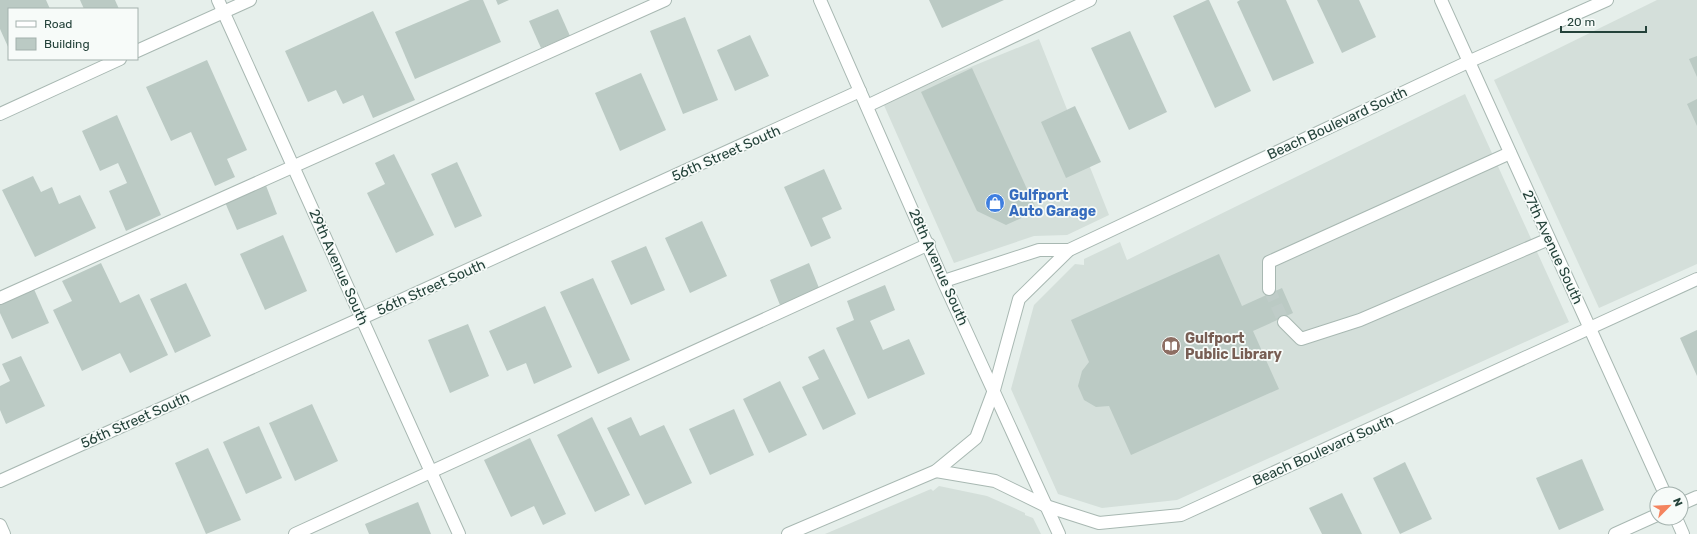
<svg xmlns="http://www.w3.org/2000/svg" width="1697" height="534" viewBox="0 0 1697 534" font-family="Rubik,sans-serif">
<rect width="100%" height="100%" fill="#e6efeb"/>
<g fill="#d4dfda">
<path d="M 1657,0 L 1697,0 L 1697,264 L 1599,308 L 1494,80 Z"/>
<path d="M 1039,39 L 1109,215 L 1067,235 L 1034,236 L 954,263 L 883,103 Z"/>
<path d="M 1465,94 L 1569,322 L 1177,500 L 1102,508 L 1058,494 L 1011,389 L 1034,305 L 1075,264 L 1084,265 L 1084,259 L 1120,242 L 1127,260 Z"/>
<path d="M 939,486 L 987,496 L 1025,513 L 1025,515 L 1033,518 L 1041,534 L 825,534 L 931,489 L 933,491 Z"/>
</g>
<g fill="#bbcac4">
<path d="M 0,0 L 46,0 L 50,9 L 9,9 L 9,49 L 0,29 Z"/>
<path d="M 80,0 L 115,0 L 119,9 L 84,9 Z"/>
<path d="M 470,0 L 483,0 L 501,42 L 415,79 L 395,32 Z"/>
<path d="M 496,0 L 509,0 L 498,5 Z"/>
<path d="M 929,0 L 1004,0 L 942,28 Z"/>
<path d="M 1207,0 L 1209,0 L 1251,91 L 1215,108 L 1173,16 Z"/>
<path d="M 1240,0 L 1286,0 L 1314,63 L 1273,81 L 1237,2 Z"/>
<path d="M 1317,0 L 1359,0 L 1376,37 L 1342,53 Z"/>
<path d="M 558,9 L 570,36 L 541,48 L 529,21 Z"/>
<path d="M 373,11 L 415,100 L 373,118 L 363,95 L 343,104 L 336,90 L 308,102 L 285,51 Z"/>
<path d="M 685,17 L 718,100 L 683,114 L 650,31 Z"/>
<path d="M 1130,31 L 1167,112 L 1129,130 L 1091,48 Z"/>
<path d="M 750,35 L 769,76 L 735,91 L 717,50 Z"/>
<path d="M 1697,56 L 1697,77 L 1689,59 Z"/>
<path d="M 207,60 L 247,150 L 227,159 L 235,177 L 215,186 L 191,132 L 171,141 L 146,87 Z"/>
<path d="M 972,68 L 1037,211 L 1006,225 L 977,211 L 921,92 Z"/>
<path d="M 641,73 L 666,130 L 620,151 L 595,93 Z"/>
<path d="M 1697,99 L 1697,126 L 1687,104 Z"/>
<path d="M 1075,106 L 1101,162 L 1066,178 L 1041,122 Z"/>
<path d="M 117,115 L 161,215 L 126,231 L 109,191 L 127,183 L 118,163 L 100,171 L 82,131 Z"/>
<path d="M 394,154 L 434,235 L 396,253 L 367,193 L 385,184 L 375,163 Z"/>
<path d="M 457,162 L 482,216 L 455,228 L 431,174 Z"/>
<path d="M 824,169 L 842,209 L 822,218 L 831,238 L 811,247 L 784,187 Z"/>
<path d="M 33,176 L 41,192 L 52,187 L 59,204 L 80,195 L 96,228 L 35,257 L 2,190 Z"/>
<path d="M 265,183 L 277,214 L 237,230 L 224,200 Z"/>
<path d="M 702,221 L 727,276 L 690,293 L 665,238 Z"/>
<path d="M 283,235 L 307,291 L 265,310 L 240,254 Z"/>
<path d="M 646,246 L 665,290 L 631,305 L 611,261 Z"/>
<path d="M 1219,254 L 1242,306 L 1282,288 L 1293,313 L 1253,331 L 1279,389 L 1131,455 L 1109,406 L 1096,407 L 1084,400 L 1078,386 L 1082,371 L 1089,362 L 1071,320 Z"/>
<path d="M 101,263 L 120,303 L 139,294 L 168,355 L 130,373 L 120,353 L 82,371 L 53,310 L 72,301 L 62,281 Z"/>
<path d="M 809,263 L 819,288 L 780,305 L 770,280 Z"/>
<path d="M 593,278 L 630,360 L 598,374 L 560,292 Z"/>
<path d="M 186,283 L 211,336 L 175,353 L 150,299 Z"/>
<path d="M 885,285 L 895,310 L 870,321 L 883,350 L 909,339 L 925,374 L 868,399 L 836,328 L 854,320 L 847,301 Z"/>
<path d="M 33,287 L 49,323 L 12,339 L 0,313 L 0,302 Z"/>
<path d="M 545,306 L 572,367 L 534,384 L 526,363 L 507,371 L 489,331 Z"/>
<path d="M 468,324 L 489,376 L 450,393 L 428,340 Z"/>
<path d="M 1697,330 L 1697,376 L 1680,338 Z"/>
<path d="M 824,349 L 856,414 L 823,430 L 802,387 L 819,379 L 808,357 Z"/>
<path d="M 21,356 L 45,406 L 6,424 L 0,410 L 0,386 L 10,381 L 2,364 Z"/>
<path d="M 780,381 L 807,435 L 769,453 L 743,399 Z"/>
<path d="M 312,404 L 338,461 L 295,481 L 269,423 Z"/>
<path d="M 734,409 L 754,455 L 710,475 L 689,429 Z"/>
<path d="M 592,417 L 630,495 L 595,512 L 557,435 Z"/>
<path d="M 631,417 L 640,436 L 664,425 L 692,483 L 645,505 L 607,428 Z"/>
<path d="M 259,426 L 282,478 L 246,494 L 223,442 Z"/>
<path d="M 530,438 L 566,514 L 543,525 L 534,506 L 511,517 L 484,460 Z"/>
<path d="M 208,448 L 241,520 L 206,534 L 175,463 Z"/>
<path d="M 1582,459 L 1604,510 L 1559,530 L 1536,478 Z"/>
<path d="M 1405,462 L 1432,519 L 1400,534 L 1373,478 Z"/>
<path d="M 1342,493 L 1362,534 L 1322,534 L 1309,508 Z"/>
<path d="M 418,502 L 431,534 L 369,534 L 365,524 Z"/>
</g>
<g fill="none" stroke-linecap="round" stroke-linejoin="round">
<path stroke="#bfccc8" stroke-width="12" stroke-dasharray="12 6" stroke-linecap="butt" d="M 1269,289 L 1284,322"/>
<defs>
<g id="minor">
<path d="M 218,0 L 459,534"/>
<path d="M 820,0 L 945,285 L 1059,534"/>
<path d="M 1441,0 L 1665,494"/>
<path d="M 137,51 L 250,0"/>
<path d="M 867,106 L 1090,0"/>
<path d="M 0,114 L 120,59"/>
<path d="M 944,281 L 1039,250 L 1069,250"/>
<path d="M 1269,289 L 1269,262 L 1510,153"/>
<path d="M 0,298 L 665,0"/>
<path d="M 1284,322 L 1301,339 L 1360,320 L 1549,239"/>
<path d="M 936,471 L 995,481 L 1046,506 L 1099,523 L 1181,515 L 1697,279"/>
<path d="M 0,481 L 362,318 L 860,91"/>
<path d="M 1681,504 L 1697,497"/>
<path d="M 1676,518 L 1683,534"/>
<path d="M 0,525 L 4,534"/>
<path d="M 295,534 L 929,244"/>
<path d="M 788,534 L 936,471 L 976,438 L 994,390 L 1019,299 L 1069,250 L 1468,62 L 1607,0"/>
<path d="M 1615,534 L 1657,515"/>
</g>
</defs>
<use href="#minor" stroke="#a8b8b2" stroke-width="14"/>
<use href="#minor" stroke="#fff" stroke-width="12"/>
</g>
<defs>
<symbol id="shop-disc" viewBox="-11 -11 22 22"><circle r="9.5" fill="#3f7fe0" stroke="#f7fbf9"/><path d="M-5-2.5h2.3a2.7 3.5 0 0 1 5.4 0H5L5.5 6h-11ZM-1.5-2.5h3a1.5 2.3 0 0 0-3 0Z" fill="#fff"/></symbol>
<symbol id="library-disc" viewBox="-11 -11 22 22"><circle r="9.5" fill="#8d6e63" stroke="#f7fbf9"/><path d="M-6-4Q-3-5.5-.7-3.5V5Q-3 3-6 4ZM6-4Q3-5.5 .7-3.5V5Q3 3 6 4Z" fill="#fff"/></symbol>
</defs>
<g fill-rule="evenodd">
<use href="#shop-disc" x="984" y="192" width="22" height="22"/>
<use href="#library-disc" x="1160" y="335" width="22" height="22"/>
</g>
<g text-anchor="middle" stroke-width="3.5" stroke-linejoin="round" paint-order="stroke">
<g font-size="14" fill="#24423a" stroke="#f7fbf9">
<text transform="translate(1337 123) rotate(-25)" y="5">Beach Boulevard South</text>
<text transform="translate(726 153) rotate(-24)" y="5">56th Street South</text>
<text transform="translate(1553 247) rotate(65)" y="5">27th Avenue South</text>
<text transform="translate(339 267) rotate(66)" y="5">29th Avenue South</text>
<text transform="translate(939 267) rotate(66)" y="5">28th Avenue South</text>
<text transform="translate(431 287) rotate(-24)" y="5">56th Street South</text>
<text transform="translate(135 420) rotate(-24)" y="5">56th Street South</text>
<text transform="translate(1323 450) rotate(-24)" y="5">Beach Boulevard South</text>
</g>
<g font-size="14" font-weight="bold" fill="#366cbe" stroke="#f7fbf9" text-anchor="start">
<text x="1009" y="200">Gulfport<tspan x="1009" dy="16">Auto Garage</tspan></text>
</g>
<g font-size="14" font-weight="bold" fill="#785e54" stroke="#f7fbf9" text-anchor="start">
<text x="1185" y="343">Gulfport<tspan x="1185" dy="16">Public Library</tspan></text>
</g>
</g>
<rect x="8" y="8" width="130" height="52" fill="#f7fbf9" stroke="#a3b1ad"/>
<rect x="16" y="21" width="20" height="6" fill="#ffffff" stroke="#a3b1ad"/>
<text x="44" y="28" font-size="12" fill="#24423a">Road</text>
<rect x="16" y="38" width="20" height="12" fill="#bbcac4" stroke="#a3b1ad"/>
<text x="44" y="48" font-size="12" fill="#24423a">Building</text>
<g transform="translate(1669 506) rotate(66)"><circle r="19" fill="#f7fbf9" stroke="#a3b1ad"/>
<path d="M0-3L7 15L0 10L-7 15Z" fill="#f4845f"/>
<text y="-6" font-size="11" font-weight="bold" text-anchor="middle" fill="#24423a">N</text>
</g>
<path d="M1561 26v6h85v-6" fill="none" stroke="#24423a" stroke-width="2"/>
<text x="1567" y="26" font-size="12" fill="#24423a" stroke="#f7fbf9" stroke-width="3" paint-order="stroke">20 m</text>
</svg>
